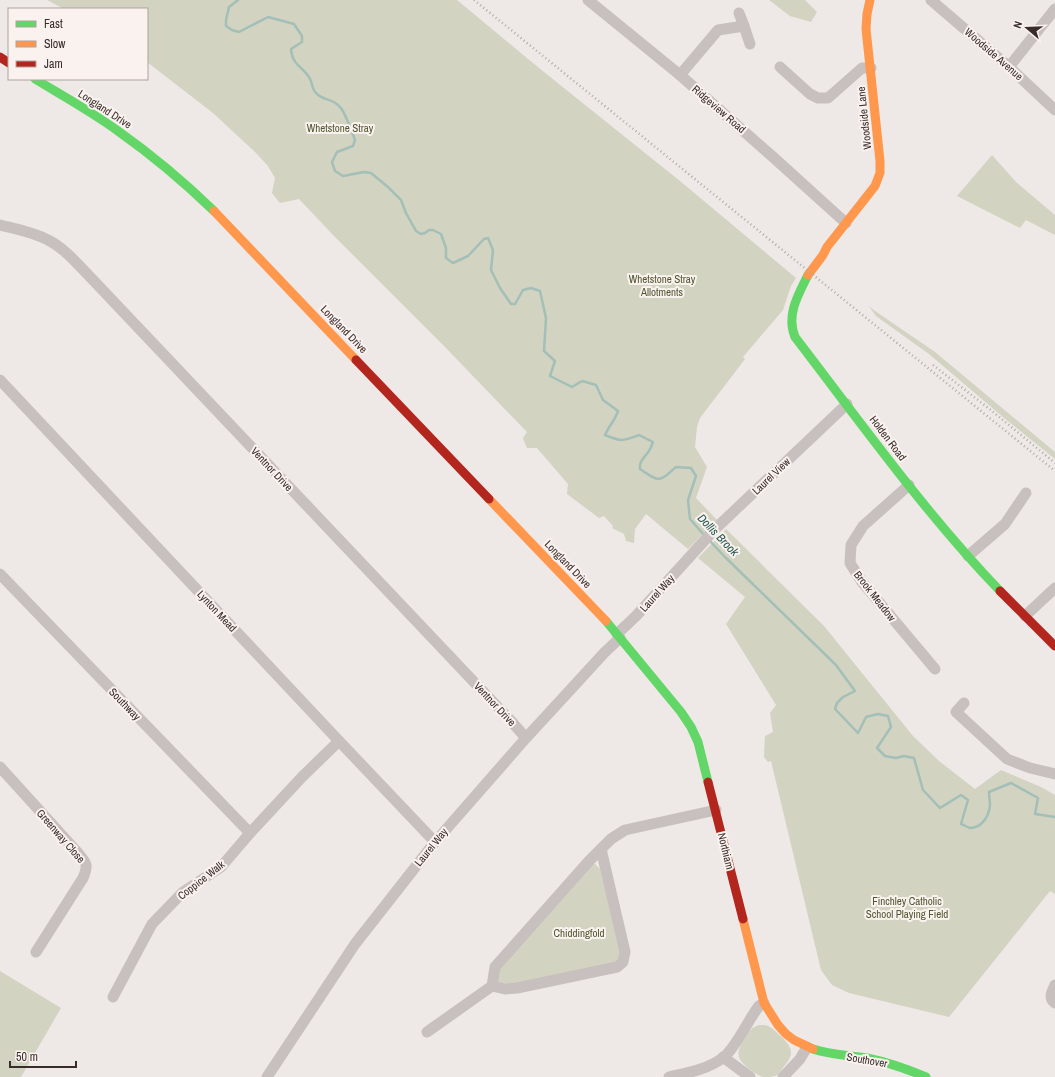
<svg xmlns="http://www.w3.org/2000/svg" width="1055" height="1077" viewBox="0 0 1055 1077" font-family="'Archivo Narrow',sans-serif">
<rect width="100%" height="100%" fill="#eee8e6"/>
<g fill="#d3d3c1">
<path d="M 47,0 L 457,0 L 539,68 L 680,181 L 796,278 L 791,286 L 783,310 L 743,357 L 745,359 L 700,418 L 697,427 L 695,447 L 707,467 L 696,498 L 717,520 L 688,549 L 646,514 L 635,529 L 634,543 L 626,541 L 624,534 L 612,528 L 613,526 L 604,516 L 599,518 L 567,494 L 568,484 L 537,448 L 527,448 L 523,438 L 527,432 L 444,346 L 333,235 L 299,199 L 280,203 L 272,193 L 275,178 L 268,166 L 255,152 L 213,113 L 147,62 L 147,9 L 64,9 Z"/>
<path d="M 769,0 L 805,0 L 817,12 L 811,22 L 790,16 Z"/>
<path d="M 992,155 L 1016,182 L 1055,215 L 1055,235 L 1026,220 L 1020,228 L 957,196 Z"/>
<path d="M 869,306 L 875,311 L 935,352 L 1055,452 L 1055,459 L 1003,417 L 929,354 L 876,316 Z"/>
<path d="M 726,529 L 824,626 L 913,736 L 939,761 L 975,789 L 1001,770 L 1041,787 L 1055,795 L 1055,894 L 1050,891 L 949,1017 L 849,993 L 832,985 L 821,970 L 771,761 L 768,762 L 764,757 L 765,736 L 773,732 L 770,713 L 776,705 L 726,624 L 745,597 L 698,558 Z"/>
<path d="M 591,864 L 595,864 L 600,869 L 621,951 L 620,958 L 616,963 L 522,985 L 498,983 L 499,966 Z"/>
<path d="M 0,971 L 61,1008 L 21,1077 L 0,1077 Z"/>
<path d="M 759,1025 C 762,1025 766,1025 768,1026 C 773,1028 789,1043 790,1048 C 793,1054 789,1060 785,1065 C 782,1069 779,1075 775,1076 C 772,1077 766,1077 763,1077 C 756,1075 741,1064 739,1057 C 737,1050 742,1043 746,1037 C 749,1031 752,1027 759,1025 Z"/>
</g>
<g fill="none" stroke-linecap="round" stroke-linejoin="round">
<g stroke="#a2bfb8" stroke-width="2.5">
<path d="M 238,0 L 229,7 L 226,20 L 226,26 L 232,30 L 239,32 L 268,17 L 294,24 L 302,36 L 302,42 L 291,49 C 292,65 302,66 309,77 C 313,83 311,89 317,94 C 324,101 333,98 341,108 C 347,117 351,130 355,140 L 353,146 L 337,152 L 332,162 L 335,171 L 343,176 L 364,172 L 371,173 L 388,187 L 401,200 L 406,213 L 416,231 L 421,234 L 425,233 L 429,230 L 433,230 L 441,234 L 446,248 L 446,258 L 453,263 L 468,256 L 484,239 L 488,238 L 493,250 L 491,270 L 500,288 L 511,304 L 515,304 L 523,290 L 531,288 L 540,291 L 546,318 L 544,351 L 555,361 L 550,376 L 572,387 L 582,381 L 596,385 L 603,400 L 618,411 C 615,420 609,426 605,435 C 621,442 623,441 639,435 L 653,442 C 652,445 651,448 649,451 C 644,458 639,461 640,469 C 660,483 659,482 676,467 L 691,468 L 696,476 L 688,500 L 690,519 L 705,536"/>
<path d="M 708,539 L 725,557 L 836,665 L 855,691 L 843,697 L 837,703 L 835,709 L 858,733 L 866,717 L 878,714 L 888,716 L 891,727 L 877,748 L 885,756 L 896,758 L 904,756 L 914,758 L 923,790 L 940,808 L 961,795 L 968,800 L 961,824 C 964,825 967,827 970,828 C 982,828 989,816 990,805 C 990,801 989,796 989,792 L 1011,783 L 1038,798 L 1035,814 L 1055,817"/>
</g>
<g stroke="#c8c0be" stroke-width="11">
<path d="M 588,0 L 680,75 L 773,157 L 846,223"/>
<path d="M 931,0 L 1009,67 L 1055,110"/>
<path d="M 739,13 L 744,26"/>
<path d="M 780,67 L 810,94 L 818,98 L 828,98 L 862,68 L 871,68"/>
<path d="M 1009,67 L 1055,9"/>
<path d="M 680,75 L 718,30 L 744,26 L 750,44"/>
<path d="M 0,225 C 16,229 33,232 48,240 C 66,249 80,267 94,281 L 511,721 L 526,738"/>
<path d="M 0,380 L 339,741 L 435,842"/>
<path d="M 909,485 L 863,526 L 851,545 L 850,563 L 862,582 L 935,669"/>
<path d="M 968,556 L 1005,524 L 1026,493"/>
<path d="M 0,574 L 250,833"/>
<path d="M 1025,616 L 1055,588"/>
<path d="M 617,634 L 636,616 L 714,530 L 847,404"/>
<path d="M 964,703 L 956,712 L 1007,759 L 1030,768 L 1055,774"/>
<path d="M 0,767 L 78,853 C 86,863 89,864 83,878 L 36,952"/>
<path d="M 1055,985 C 1052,991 1048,998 1055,1003"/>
<path d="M 492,986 L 505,989 L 517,988 L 617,967 L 623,962 L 625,952 L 601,849"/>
<path d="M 113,997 L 152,924 L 183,892 L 221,867 L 250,833 L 302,777 L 339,741"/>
<path d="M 427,1032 L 492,986 L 495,967 L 589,861 L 611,839 L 625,830 L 716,810"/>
<path d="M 723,1057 L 750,1077"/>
<path d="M 267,1077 L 355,944 L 435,842 L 526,738 L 605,652 L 620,638"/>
<path d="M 669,1077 C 687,1073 709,1069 724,1057 C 737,1046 748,1020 759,1006 L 764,1003"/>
<path d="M 783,1077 L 800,1059 L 807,1047"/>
</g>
<g stroke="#63d668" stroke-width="9">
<path d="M 35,79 C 63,96 92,112 118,131 C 152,155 184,182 214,211"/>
<path d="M 808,275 C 798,295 786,315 795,337 C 861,423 925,513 1000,591"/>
<path d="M 606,621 L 681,712 L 691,727 L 698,742 L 708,782"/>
<path d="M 813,1049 C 830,1055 849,1055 867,1058 C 887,1062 907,1069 926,1077"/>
</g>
<g stroke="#ff974d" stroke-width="9">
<path d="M 214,211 L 356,360"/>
<path d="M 808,275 L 823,255 L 827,247 L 875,186 L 880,173 L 880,161 L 866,29 L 867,14 L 870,0"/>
<path d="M 489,499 L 606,621"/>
<path d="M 743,919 L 764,1003 L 778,1025 L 786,1034 L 794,1040 L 813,1049"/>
</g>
<g stroke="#b3261e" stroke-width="9">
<path d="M 0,57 L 9,63"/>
<path d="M 356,360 L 489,499"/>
<path d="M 1000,591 L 1055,646"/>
<path d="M 708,782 L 743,919"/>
</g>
<g stroke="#b0aaa8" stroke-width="2.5" stroke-dasharray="1 3" stroke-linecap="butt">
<path d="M 474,0 L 1055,471"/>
<path d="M 933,365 L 992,411 L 1055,463"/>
</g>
</g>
<g text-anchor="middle" stroke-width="4" stroke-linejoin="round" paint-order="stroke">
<g font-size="11" fill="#392d2c" stroke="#faf2ee">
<text transform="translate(994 54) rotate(41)" y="4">Woodside Avenue</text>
<text transform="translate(105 109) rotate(33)" y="4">Longland Drive</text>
<text transform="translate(719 109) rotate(41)" y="4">Ridgeview Road</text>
<text transform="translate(864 118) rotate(-96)" y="4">Woodside Lane</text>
<text transform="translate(344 329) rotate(46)" y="4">Longland Drive</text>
<text transform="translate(888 438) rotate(53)" y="4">Holden Road</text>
<text transform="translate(272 469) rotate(47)" y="4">Ventnor Drive</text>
<text transform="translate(771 476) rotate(-44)" y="4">Laurel View</text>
<text transform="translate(568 564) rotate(46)" y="4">Longland Drive</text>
<text transform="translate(657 593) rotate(-48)" y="4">Laurel Way</text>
<text transform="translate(875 596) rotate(52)" y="4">Brook Meadow</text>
<text transform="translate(217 611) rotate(47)" y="4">Lynton Mead</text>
<text transform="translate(125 704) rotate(46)" y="4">Southway</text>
<text transform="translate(495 704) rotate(47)" y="4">Ventnor Drive</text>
<text transform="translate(61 836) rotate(49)" y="4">Greenway Close</text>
<text transform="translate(431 847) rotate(-51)" y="4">Laurel Way</text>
<text transform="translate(726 851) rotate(76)" y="4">Northiam</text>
<text transform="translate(201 880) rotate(-38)" y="4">Coppice Walk</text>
<text transform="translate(867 1060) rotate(10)" y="4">Southover</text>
</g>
<g font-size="11" fill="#505631" stroke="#faf2ee">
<text x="340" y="132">Whetstone Stray</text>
<text x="662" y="283">Whetstone Stray<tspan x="662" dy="13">Allotments</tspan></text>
<text x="907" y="905">Finchley Catholic<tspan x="907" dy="13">School Playing Field</tspan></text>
<text x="579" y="937">Chiddingfold</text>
</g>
<g font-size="12" font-style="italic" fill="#24584f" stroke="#faf2ee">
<text transform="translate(718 535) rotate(46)" y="4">Dollis Brook</text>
</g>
</g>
<rect x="8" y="8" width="140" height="72" fill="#faf2ee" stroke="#ada3a0"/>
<rect x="16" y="21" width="20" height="6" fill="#63d668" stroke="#ada3a0"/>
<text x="44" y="28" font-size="12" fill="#392d2c">Fast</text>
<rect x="16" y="41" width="20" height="6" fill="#ff974d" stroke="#ada3a0"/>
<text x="44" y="48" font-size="12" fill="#392d2c">Slow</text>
<rect x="16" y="61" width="20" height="6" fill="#b3261e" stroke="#ada3a0"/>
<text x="44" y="68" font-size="12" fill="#392d2c">Jam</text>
<g transform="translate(1027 28) rotate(289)" stroke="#faf2ee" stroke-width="3" paint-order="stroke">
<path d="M0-3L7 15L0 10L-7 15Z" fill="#392d2c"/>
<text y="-6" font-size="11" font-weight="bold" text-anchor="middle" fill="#392d2c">N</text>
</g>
<path d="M10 1061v6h66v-6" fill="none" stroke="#392d2c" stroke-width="2"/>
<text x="16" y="1061" font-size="12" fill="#392d2c" stroke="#faf2ee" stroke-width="3" paint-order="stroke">50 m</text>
</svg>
